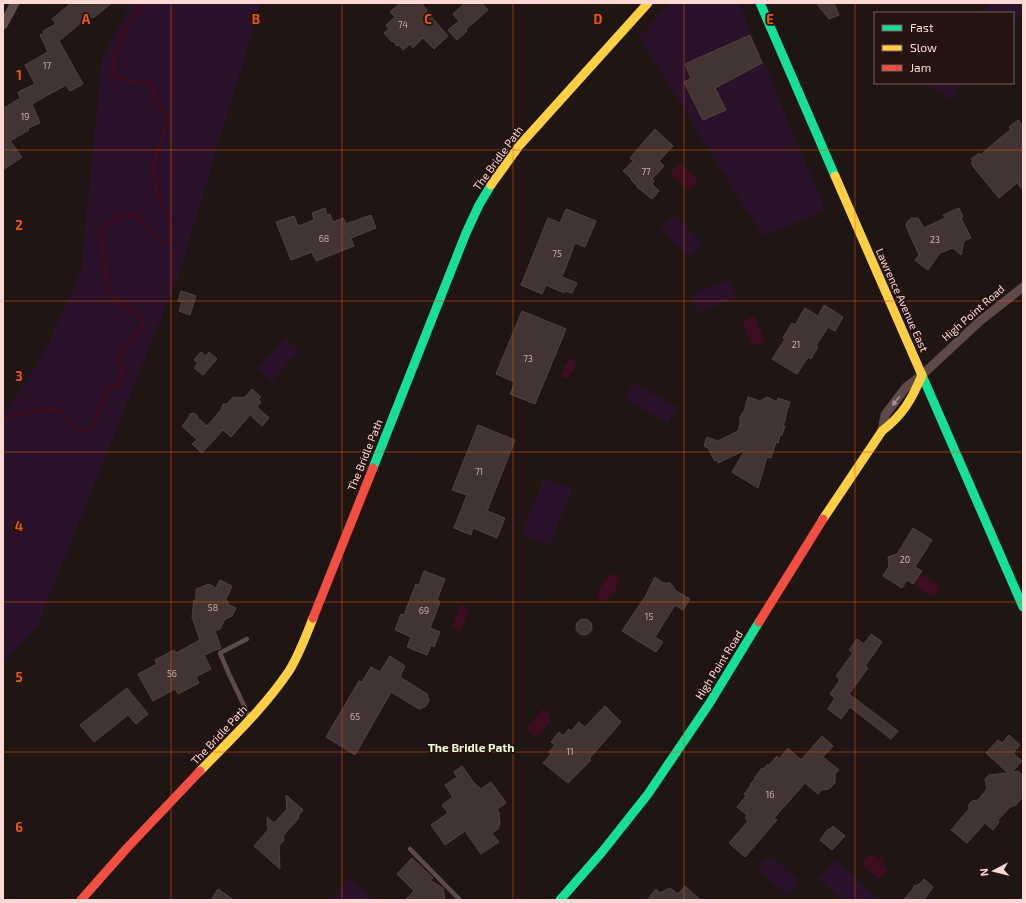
<svg xmlns="http://www.w3.org/2000/svg" width="1026" height="903" viewBox="0 0 1026 903" font-family="'Exo 2',sans-serif">
<rect width="100%" height="100%" fill="#1f1614"/>
<g fill="#2a132a">
<path d="M 131,3 L 261,3 L 179,274 L 37,626 L 3,665 L 3,417 L 45,351 L 81,270 L 102,59 Z"/>
<path d="M 670,3 L 739,3 L 825,210 L 765,236 L 746,210 L 639,37 Z"/>
<path d="M 990,3 L 1023,3 L 1023,12 L 1013,23 L 1013,13 L 981,13 Z"/>
<path d="M 928,83 L 961,83 L 952,100 L 927,85 Z"/>
<path d="M 675,215 L 703,244 L 689,258 L 661,228 Z"/>
<path d="M 729,279 L 737,297 L 699,313 L 691,295 Z"/>
<path d="M 286,338 L 299,351 L 272,381 L 259,368 Z"/>
<path d="M 634,383 L 677,407 L 668,423 L 624,399 Z"/>
<path d="M 544,478 L 572,489 L 549,546 L 521,534 Z"/>
<path d="M 770,855 L 800,882 L 788,896 L 758,869 Z"/>
<path d="M 836,860 L 877,897 L 874,900 L 842,900 L 819,879 Z"/>
<path d="M 350,877 L 372,897 L 370,900 L 330,900 Z"/>
</g>
<g fill="#3d0e1f">
<path d="M 680,163 L 698,181 L 688,191 L 670,173 Z"/>
<path d="M 754,316 L 765,342 L 759,345 L 756,343 L 751,345 L 742,321 Z"/>
<path d="M 569,359 L 574,359 L 576,364 L 569,378 L 564,378 L 561,375 Z"/>
<path d="M 612,573 L 620,577 L 616,587 L 618,588 L 614,594 L 612,593 L 605,602 L 597,597 L 600,593 L 598,591 L 608,576 L 610,577 Z"/>
<path d="M 922,575 L 940,586 L 939,592 L 933,597 L 915,586 L 916,580 Z"/>
<path d="M 460,605 L 469,608 L 461,632 L 452,628 Z"/>
<path d="M 543,709 L 551,716 L 549,719 L 551,721 L 536,738 L 526,729 Z"/>
<path d="M 872,855 L 878,860 L 881,857 L 884,858 L 884,861 L 882,864 L 887,868 L 885,876 L 878,879 L 863,865 L 865,858 Z"/>
</g>
<g fill="none" stroke-linecap="round" stroke-linejoin="round">
<path stroke="#3d0e1f" stroke-width="3.5" d="M 3,421 L 15,414 L 57,409 L 81,432 L 93,427 L 108,387 L 118,384 L 123,369 L 116,360 L 142,327 L 143,319 L 108,293 L 101,232 L 118,216 L 137,216 L 162,243 L 170,240 L 173,232 L 157,192 L 153,167 L 167,120 L 155,97 L 152,83 L 132,82 L 112,75 L 114,59 L 126,29 L 144,3"/>
</g>
<g fill="#413432" stroke="#52433f">
<path d="M 71,3 L 112,3 L 93,18 L 89,16 L 59,41 L 83,84 L 70,91 L 66,85 L 32,104 L 40,123 L 28,128 L 29,130 L 10,141 L 22,157 L 3,170 L 3,107 L 6,107 L 20,98 L 18,92 L 35,84 L 25,65 L 48,52 L 40,35 L 44,33 L 43,31 L 56,24 L 52,19 Z"/>
<path d="M 400,3 L 421,3 L 427,10 L 426,11 L 448,36 L 434,49 L 423,38 L 413,48 L 410,44 L 403,50 L 399,45 L 397,46 L 393,41 L 392,42 L 384,33 L 389,29 L 386,25 L 395,17 L 390,12 Z"/>
<path d="M 465,3 L 482,3 L 488,10 L 466,29 L 467,31 L 457,40 L 448,30 L 459,21 L 453,14 Z"/>
<path d="M 816,3 L 834,3 L 839,15 L 829,19 Z"/>
<path d="M 750,35 L 762,63 L 715,88 L 726,110 L 703,120 L 684,82 L 691,78 L 685,64 Z"/>
<path d="M 1018,120 L 1023,126 L 1023,190 L 1017,183 L 999,198 L 975,169 L 971,163 L 973,161 L 971,159 L 979,153 L 980,155 L 1011,129 L 1009,127 Z"/>
<path d="M 655,129 L 673,146 L 659,161 L 664,166 L 652,179 L 654,181 L 652,184 L 659,191 L 652,199 L 637,187 L 637,186 L 631,180 L 632,179 L 623,171 L 633,161 L 630,158 Z"/>
<path d="M 325,208 L 327,215 L 330,214 L 333,222 L 343,218 L 346,224 L 371,215 L 376,228 L 351,238 L 354,246 L 316,261 L 312,252 L 291,260 L 276,222 L 294,216 L 298,226 L 314,220 L 312,213 Z"/>
<path d="M 959,208 L 963,217 L 961,218 L 971,238 L 964,241 L 961,255 L 953,248 L 940,253 L 928,270 L 915,260 L 919,255 L 906,226 L 907,222 L 912,218 L 918,218 L 924,228 L 945,218 L 943,215 Z"/>
<path d="M 566,209 L 596,221 L 585,247 L 575,243 L 562,277 L 577,283 L 572,293 L 565,291 L 564,293 L 546,285 L 542,294 L 521,285 L 548,218 L 560,223 Z"/>
<path d="M 181,291 L 196,296 L 190,315 L 179,311 L 182,302 L 178,301 Z"/>
<path d="M 824,305 L 843,317 L 835,331 L 828,327 L 816,346 L 818,347 L 811,359 L 808,357 L 797,374 L 772,359 L 785,339 L 783,338 L 792,323 L 795,325 L 805,308 L 818,316 Z"/>
<path d="M 522,311 L 566,329 L 535,404 L 510,394 L 515,382 L 496,374 Z"/>
<path d="M 201,352 L 206,356 L 209,352 L 217,359 L 203,375 L 194,368 L 198,363 L 194,360 Z"/>
<path d="M 252,389 L 261,397 L 258,399 L 261,402 L 257,407 L 269,418 L 262,426 L 250,415 L 231,437 L 223,430 L 202,453 L 192,444 L 197,440 L 182,426 L 188,419 L 190,414 L 193,413 L 197,415 L 198,418 L 207,426 L 221,410 L 223,404 L 227,404 L 233,397 L 235,398 L 245,397 Z"/>
<path d="M 748,397 L 760,401 L 767,397 L 777,402 L 778,398 L 790,402 L 785,417 L 786,417 L 783,426 L 785,426 L 782,435 L 780,435 L 778,443 L 776,442 L 771,458 L 767,457 L 758,488 L 732,472 L 745,450 L 718,463 L 717,459 L 715,461 L 708,448 L 704,446 L 707,437 L 718,441 L 738,431 L 740,424 L 740,417 L 744,411 Z"/>
<path d="M 478,425 L 515,440 L 487,511 L 505,518 L 497,538 L 473,528 L 471,535 L 454,528 L 467,495 L 452,490 Z"/>
<path d="M 913,528 L 932,540 L 915,567 L 922,571 L 913,584 L 907,580 L 902,588 L 883,576 L 889,566 L 888,557 L 897,554 Z"/>
<path d="M 424,571 L 445,579 L 437,600 L 440,602 L 430,628 L 440,632 L 434,647 L 431,645 L 427,655 L 407,647 L 411,637 L 395,630 L 401,614 L 404,615 L 416,584 L 419,585 Z"/>
<path d="M 655,577 L 663,583 L 670,583 L 673,586 L 675,590 L 690,599 L 683,610 L 675,605 L 655,637 L 663,642 L 656,652 L 622,631 L 645,597 Z"/>
<path d="M 220,580 L 232,586 L 226,599 L 229,605 L 236,608 L 232,616 L 225,619 L 220,629 L 215,631 L 221,648 L 204,655 L 211,669 L 196,677 L 199,683 L 178,694 L 175,689 L 153,701 L 138,674 L 157,664 L 155,660 L 174,650 L 176,653 L 200,640 L 192,617 L 194,600 L 196,600 L 196,589 L 209,584 L 216,588 Z"/>
<circle cx="584" cy="627" r="8"/>
<path d="M 871,634 L 882,642 L 865,666 L 868,668 L 849,694 L 898,731 L 891,739 L 850,707 L 841,719 L 828,709 L 835,698 L 830,694 L 840,680 L 836,676 L 853,653 L 849,650 L 857,639 L 864,644 Z"/>
<path d="M 390,656 L 405,666 L 400,677 L 427,694 L 429,701 L 426,706 L 419,709 L 391,692 L 355,755 L 326,737 L 359,681 L 362,682 L 371,667 L 380,672 Z"/>
<path d="M 127,688 L 148,714 L 136,724 L 128,715 L 94,742 L 80,725 Z"/>
<path d="M 605,706 L 621,722 L 589,759 L 591,760 L 568,783 L 543,763 L 551,754 L 549,752 L 555,745 L 551,742 L 559,732 L 563,736 L 569,729 L 571,731 L 579,722 L 585,727 Z"/>
<path d="M 1009,735 L 1020,745 L 1013,753 L 1022,761 L 1012,772 L 1018,771 L 1023,776 L 1023,796 L 1016,805 L 1010,807 L 998,820 L 999,822 L 993,830 L 985,823 L 967,843 L 951,830 L 969,809 L 969,804 L 972,801 L 978,800 L 987,789 L 985,779 L 989,775 L 1008,773 L 986,753 L 998,740 L 1002,743 Z"/>
<path d="M 822,736 L 833,746 L 823,757 L 839,770 L 835,774 L 835,782 L 834,784 L 829,789 L 821,790 L 818,794 L 805,783 L 774,818 L 777,820 L 745,857 L 729,843 L 748,821 L 745,818 L 747,815 L 737,807 L 746,796 L 744,794 L 751,785 L 750,784 L 755,779 L 754,778 L 762,768 L 764,769 L 768,764 L 769,765 L 777,756 L 779,759 L 788,748 L 801,760 Z"/>
<path d="M 462,766 L 474,783 L 481,789 L 491,782 L 506,803 L 497,809 L 500,814 L 499,815 L 500,823 L 498,829 L 492,833 L 499,842 L 481,854 L 465,831 L 445,845 L 431,825 L 448,813 L 442,805 L 453,797 L 445,785 L 457,777 L 454,772 Z"/>
<path d="M 286,795 L 303,810 L 298,816 L 299,818 L 283,836 L 284,840 L 279,846 L 280,869 L 254,846 L 268,830 L 267,817 L 274,823 L 287,809 Z"/>
<path d="M 833,826 L 845,836 L 832,850 L 820,840 L 828,829 L 830,829 Z"/>
<path d="M 412,858 L 433,878 L 430,880 L 443,888 L 445,900 L 405,900 L 414,891 L 397,874 Z"/>
<path d="M 924,879 L 933,887 L 924,900 L 903,900 L 913,889 L 914,886 L 920,884 Z"/>
<path d="M 685,886 L 700,900 L 647,900 L 656,889 L 660,893 L 670,888 L 678,894 Z"/>
<path d="M 218,889 L 234,900 L 211,900 Z"/>
</g>
<g fill="none" stroke-linecap="round" stroke-linejoin="round">
<g stroke="#5f4a4a" stroke-width="4.5">
<path d="M 247,639 L 220,653 L 229,674 L 250,718"/>
<path d="M 410,849 L 460,900"/>
</g>
<g stroke="#5f4a4a" stroke-width="9">
<path d="M 3,25 L 15,3"/>
<path d="M 882,431 L 885,415 L 906,387 L 922,375 L 980,321 L 1023,287"/>
</g>
<g stroke="#16e098" stroke-width="9">
<path d="M 760,3 L 835,176"/>
<path d="M 921,373 L 1023,607"/>
<path d="M 373,468 L 466,233 L 479,205 L 491,185"/>
<path d="M 560,900 L 602,852 L 648,794 L 709,704 L 759,622"/>
</g>
<g stroke="#ffcf43" stroke-width="9">
<path d="M 835,176 L 921,373"/>
<path d="M 491,185 L 519,146 L 648,3"/>
<path d="M 823,519 L 882,431 C 903,415 912,399 922,375"/>
<path d="M 200,771 C 231,739 264,708 289,671 C 299,655 306,636 313,618"/>
</g>
<g stroke="#f24e42" stroke-width="9">
<path d="M 313,618 L 373,468"/>
<path d="M 759,622 L 823,519"/>
<path d="M 81,900 L 127,848 L 200,771"/>
</g>
</g>
<defs><path id="oneway-solid" d="M-6-.8H1V-3.2L6.5 0L1 3.2V.8H-6Z"/></defs>
<use fill="#ae918f" href="#oneway-solid" transform="translate(896 401) rotate(128)"/>
<path fill="none" stroke="#e8590c" stroke-width="1" stroke-opacity="0.55" d="M 171,3 L 171,900M 342,3 L 342,900M 513,3 L 513,900M 684,3 L 684,900M 855,3 L 855,900M 3,150 L 1023,150M 3,301 L 1023,301M 3,452 L 1023,452M 3,602 L 1023,602M 3,752 L 1023,752"/>
<g text-anchor="middle" stroke-width="3.5" stroke-linejoin="round" paint-order="stroke">
<g font-size="9" fill="#ceafac">
<text x="403" y="28">74</text>
<text x="47" y="69">17</text>
<text x="25" y="120">19</text>
<text x="646" y="175">77</text>
<text x="324" y="242">68</text>
<text x="935" y="243">23</text>
<text x="557" y="257">75</text>
<text x="796" y="348">21</text>
<text x="528" y="362">73</text>
<text x="479" y="475">71</text>
<text x="905" y="563">20</text>
<text x="213" y="611">58</text>
<text x="424" y="614">69</text>
<text x="649" y="620">15</text>
<text x="172" y="677">56</text>
<text x="355" y="720">65</text>
<text x="570" y="755">11</text>
<text x="770" y="798">16</text>
</g>
<g font-size="11" fill="#fdd8d4" stroke="#241310">
<text transform="translate(498 158) rotate(-54)" y="4">The Bridle Path</text>
<text transform="translate(902 300) rotate(66)" y="4">Lawrence Avenue East</text>
<text transform="translate(973 313) rotate(-41)" y="4">High Point Road</text>
<text transform="translate(365 455) rotate(-68)" y="4">The Bridle Path</text>
<text transform="translate(719 665) rotate(-58)" y="4">High Point Road</text>
<text transform="translate(219 735) rotate(-47)" y="4">The Bridle Path</text>
</g>
<g font-size="12" font-weight="bold" fill="#effdd6" stroke="#241310">
<text x="471" y="752">The Bridle Path</text>
</g>
</g>
<g font-size="13" text-anchor="middle" font-weight="bold" fill="#e8590c" stroke="#241310" stroke-width="3.5" stroke-linejoin="round" paint-order="stroke">
<text x="86" y="24">A</text>
<text x="256" y="24">B</text>
<text x="428" y="24">C</text>
<text x="598" y="24">D</text>
<text x="770" y="24">E</text>
<text x="19" y="80">1</text>
<text x="19" y="230">2</text>
<text x="19" y="381">3</text>
<text x="19" y="531">4</text>
<text x="19" y="682">5</text>
<text x="19" y="832">6</text>
</g>
<rect width="1026" height="903" fill="none" stroke="#fdd8d4" stroke-width="8"/>
<rect x="874" y="12" width="140" height="72" fill="#241310" stroke="#7b625e"/>
<rect x="882" y="25" width="20" height="6" fill="#16e098" stroke="#7b625e"/>
<text x="910" y="32" font-size="12" fill="#fdd8d4">Fast</text>
<rect x="882" y="45" width="20" height="6" fill="#ffcf43" stroke="#7b625e"/>
<text x="910" y="52" font-size="12" fill="#fdd8d4">Slow</text>
<rect x="882" y="65" width="20" height="6" fill="#f24e42" stroke="#7b625e"/>
<text x="910" y="72" font-size="12" fill="#fdd8d4">Jam</text>
<g transform="translate(994 871) rotate(263)" stroke="#241310" stroke-width="3" paint-order="stroke">
<path d="M0-3L7 15L0 10L-7 15Z" fill="#fdd8d4"/>
<text y="-6" font-size="11" font-weight="bold" text-anchor="middle" fill="#fdd8d4">N</text>
</g>
</svg>
